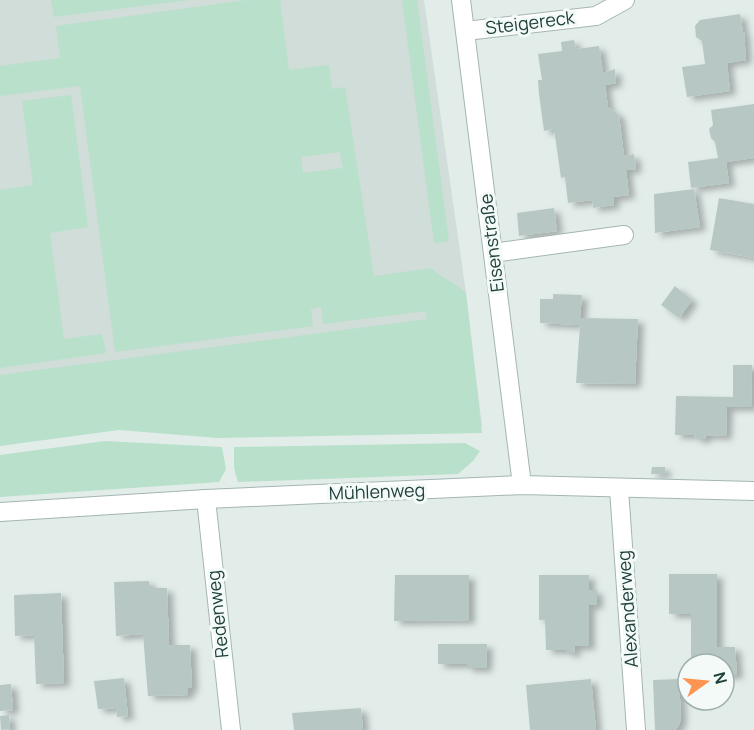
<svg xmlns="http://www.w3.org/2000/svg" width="754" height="730" viewBox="0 0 754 730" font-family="Manrope,sans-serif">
<defs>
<filter id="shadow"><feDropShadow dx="6" dy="4" stdDeviation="3" flood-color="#0004"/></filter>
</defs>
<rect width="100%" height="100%" fill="#e2edea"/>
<path fill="#d0ddd9" d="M 0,0 L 424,0 L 466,293 L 482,426 L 115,424 L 0,440 Z"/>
<g fill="#b9e0ca" fill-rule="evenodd">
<path d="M 51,0 L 190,0 L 54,17 Z"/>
<path d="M 247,0 L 280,0 L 289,70 L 329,65 L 332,89 L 345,87 L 374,276 L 431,268 C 442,278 455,283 466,293 L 482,433 L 217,438 L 119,430 L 0,446 L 0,375 L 427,319 L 426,311 L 323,324 L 321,307 L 311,309 L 313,326 L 115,352 L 80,86 L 0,96 L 0,66 L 60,58 L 56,26 ZM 340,152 L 343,168 L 303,173 L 301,157 Z"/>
<path d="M 402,0 L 417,0 L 449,241 L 434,243 Z"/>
<path d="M 71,95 L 88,227 L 50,233 L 64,339 L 102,334 L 106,353 L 0,368 L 0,190 L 33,185 L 22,101 Z"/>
<path d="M 105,441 L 222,447 L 226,469 L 219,482 L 0,497 L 0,455 Z"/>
<path d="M 465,443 L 480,451 L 473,461 L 458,474 L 238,482 L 234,468 L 234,447 Z"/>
</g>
<g fill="#b7c8c4" filter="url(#shadow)">
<path d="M 740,14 L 743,32 L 744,32 L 746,60 L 727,63 L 730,91 L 687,97 L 682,67 L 705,64 L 702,41 L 696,37 L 695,26 L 700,20 Z"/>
<path d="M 574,40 L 576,49 L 599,46 L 603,73 L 615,69 L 616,83 L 605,85 L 608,107 L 619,115 L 624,156 L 634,154 L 636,169 L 626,170 L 629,195 L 613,197 L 614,205 L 593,208 L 592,200 L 568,203 L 565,177 L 561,178 L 554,129 L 544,131 L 539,94 L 538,80 L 542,80 L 538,54 L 562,51 L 561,42 Z"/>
<path d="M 754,104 L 754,158 L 726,162 L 729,183 L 691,188 L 688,162 L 718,158 L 715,142 L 711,138 L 709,129 L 713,125 L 711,110 Z"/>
<path d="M 694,189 L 700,227 L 655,233 L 654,194 Z"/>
<path d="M 719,198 L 754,204 L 754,258 L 710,250 Z"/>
<path d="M 554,208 L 557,231 L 519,236 L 517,213 Z"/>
<path d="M 675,286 L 692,300 L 679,318 L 661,305 Z"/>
<path d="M 553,294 L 582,295 L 580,318 L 638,319 L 635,384 L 576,383 L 580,325 L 540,323 L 540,299 L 553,299 Z"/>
<path d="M 733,365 L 752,365 L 751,407 L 727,407 L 726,436 L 707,435 L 704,439 L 697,439 L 694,435 L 675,435 L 676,396 L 733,397 Z"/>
<path d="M 652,467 L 665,467 L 665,474 L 651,474 Z"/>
<path d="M 669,574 L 717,574 L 717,647 L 735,647 L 737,675 L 724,675 L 724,664 L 691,664 L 691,614 L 669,614 Z"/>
<path d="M 395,575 L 469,575 L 469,620 L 394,621 Z"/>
<path d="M 539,575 L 589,575 L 589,590 L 597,590 L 597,605 L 589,605 L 589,646 L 574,646 L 575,653 L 567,653 L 567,650 L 546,650 L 545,620 L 539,620 Z"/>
<path d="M 149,581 L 150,588 L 167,588 L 169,645 L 190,645 L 192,688 L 188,688 L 188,695 L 148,696 L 143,634 L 116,636 L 114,582 Z"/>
<path d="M 61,593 L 64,683 L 36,684 L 34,635 L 15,636 L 14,595 Z"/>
<path d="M 438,644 L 487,644 L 486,668 L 467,668 L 467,664 L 438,664 Z"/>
<path d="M 124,678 L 128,716 L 117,717 L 116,708 L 98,709 L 94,681 Z"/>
<path d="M 591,679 L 596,730 L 530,730 L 526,685 Z"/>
<path d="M 679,679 L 681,718 L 679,725 L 675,730 L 655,730 L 653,680 Z"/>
<path d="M 11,684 L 13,710 L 0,711 L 0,685 Z"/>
<path d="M 361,708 L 363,730 L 294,730 L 292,713 Z"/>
<path d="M 9,715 L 10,729 L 1,730 L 0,716 Z"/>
</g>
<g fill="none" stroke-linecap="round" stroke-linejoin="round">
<defs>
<g id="minor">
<path d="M 461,0 L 522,485"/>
<path d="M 466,31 L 596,16 L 625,0"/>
<path d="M 493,253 L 624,235"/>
<path d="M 619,489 L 636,730"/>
<path d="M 206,499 L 231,730"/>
<path d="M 0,512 L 206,499 L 522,485 L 754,491"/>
</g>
</defs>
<use href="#minor" stroke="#a4b6b2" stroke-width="20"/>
<use href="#minor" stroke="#fff" stroke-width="18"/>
</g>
<g text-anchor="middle" stroke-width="6" stroke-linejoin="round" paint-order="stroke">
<g font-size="18" fill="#20403c" stroke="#f3faf7">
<text transform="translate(530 23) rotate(-7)" y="6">Steigereck</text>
<text transform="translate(492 243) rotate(-97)" y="6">Eisenstraße</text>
<text transform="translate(377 492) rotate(-2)" y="6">Mühlenweg</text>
<text transform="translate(628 609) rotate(-94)" y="6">Alexanderweg</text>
<text transform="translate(218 614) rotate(-96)" y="6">Redenweg</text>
</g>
</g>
<g transform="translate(706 682) rotate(75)"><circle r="28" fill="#f3faf7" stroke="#9fb0ac" stroke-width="1.5"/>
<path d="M0-4.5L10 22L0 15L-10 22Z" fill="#fd9451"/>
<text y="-9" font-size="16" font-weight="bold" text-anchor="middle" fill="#20403c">N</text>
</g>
</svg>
